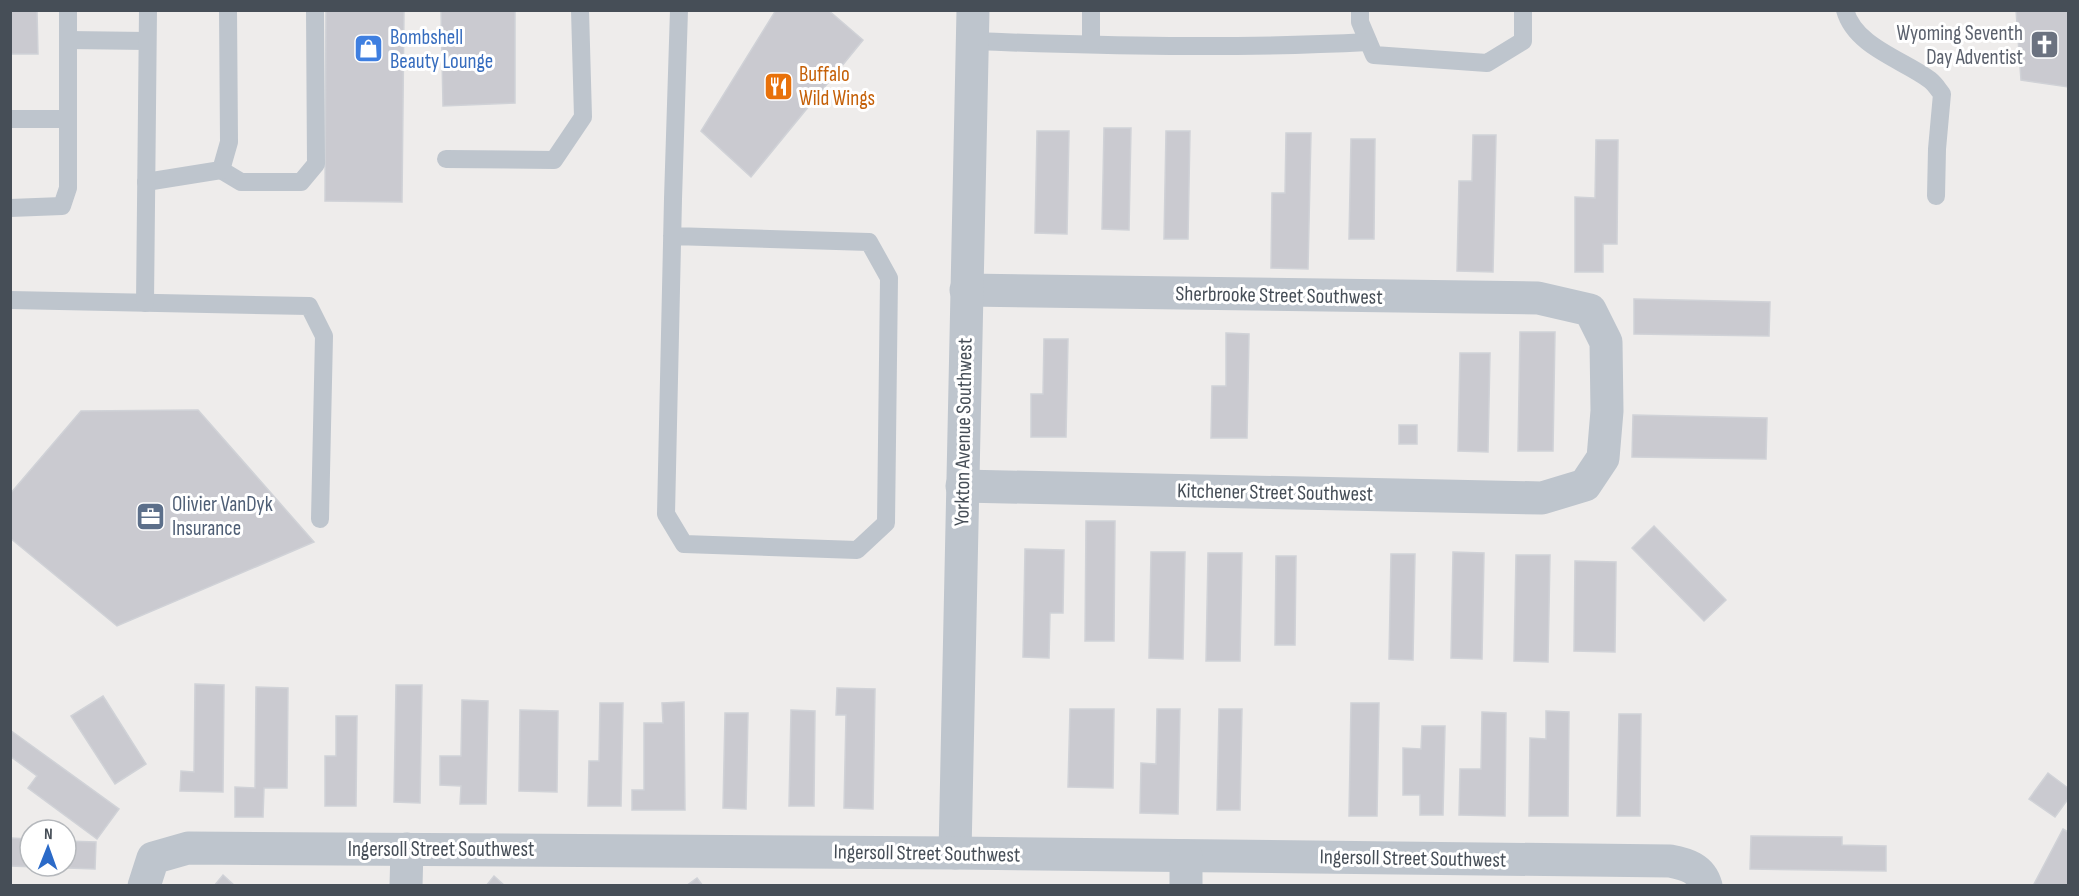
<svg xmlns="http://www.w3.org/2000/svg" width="2079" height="896" viewBox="0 0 2079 896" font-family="'Sofia Sans Condensed',sans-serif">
<rect width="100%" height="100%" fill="#eeeceb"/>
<g fill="#cacad0" stroke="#d0d2d7" stroke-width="1.5">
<path d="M 10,10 L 37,10 L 38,54 L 10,54 Z"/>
<path d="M 326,10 L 404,10 L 402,202 L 325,201 Z"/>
<path d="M 441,10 L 515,10 L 515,103 L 443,106 Z"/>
<path d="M 776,10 L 828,10 L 863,40 L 751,177 L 701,131 Z"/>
<path d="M 2016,10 L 2068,10 L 2068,87 L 2021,80 Z"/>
<path d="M 1104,128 L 1131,128 L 1129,230 L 1102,229 Z"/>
<path d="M 1037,131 L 1069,131 L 1067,234 L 1035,233 Z"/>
<path d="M 1166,131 L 1190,131 L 1188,239 L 1164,239 Z"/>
<path d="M 1286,133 L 1311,133 L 1308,269 L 1271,268 L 1272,193 L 1285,193 Z"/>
<path d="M 1473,135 L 1496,135 L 1493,272 L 1457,271 L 1459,181 L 1472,181 Z"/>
<path d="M 1351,139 L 1375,139 L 1374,239 L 1349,239 Z"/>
<path d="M 1596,140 L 1618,140 L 1617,244 L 1603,244 L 1603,272 L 1575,272 L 1575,197 L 1595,198 Z"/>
<path d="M 1634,299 L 1770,302 L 1769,336 L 1634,334 Z"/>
<path d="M 1520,332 L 1555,332 L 1553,451 L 1518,451 Z"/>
<path d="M 1226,333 L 1249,334 L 1247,438 L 1211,438 L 1212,386 L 1226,386 Z"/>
<path d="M 1044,339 L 1068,339 L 1066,437 L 1031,437 L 1031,394 L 1043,394 Z"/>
<path d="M 1460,353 L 1490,353 L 1488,452 L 1458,451 Z"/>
<path d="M 198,410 L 314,542 L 117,626 L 10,538 L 10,494 L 81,411 Z"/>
<path d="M 1633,415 L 1767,418 L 1766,459 L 1632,457 Z"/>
<rect x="1399" y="425" width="18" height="19"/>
<path d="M 1086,521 L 1115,521 L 1114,641 L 1085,641 Z"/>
<path d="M 1654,526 L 1726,600 L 1704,621 L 1632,548 Z"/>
<path d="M 1025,549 L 1064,550 L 1063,613 L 1050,613 L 1049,658 L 1023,657 Z"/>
<path d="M 1151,552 L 1185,552 L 1183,659 L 1149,658 Z"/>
<path d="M 1453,552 L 1484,553 L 1482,659 L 1451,658 Z"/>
<path d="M 1208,553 L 1242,553 L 1240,661 L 1206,661 Z"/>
<path d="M 1391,554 L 1415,554 L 1413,660 L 1389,659 Z"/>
<path d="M 1516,555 L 1550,555 L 1548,662 L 1514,661 Z"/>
<path d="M 1276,556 L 1296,556 L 1295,645 L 1275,645 Z"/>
<path d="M 1575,561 L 1616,562 L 1615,652 L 1574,651 Z"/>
<path d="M 195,684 L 224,685 L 223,792 L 180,791 L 181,771 L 194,772 Z"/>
<path d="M 396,685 L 422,685 L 420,803 L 394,802 Z"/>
<path d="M 256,687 L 288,688 L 287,788 L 264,788 L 263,817 L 235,817 L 235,787 L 255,788 Z"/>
<path d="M 837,688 L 875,689 L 873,809 L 844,808 L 846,715 L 836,715 Z"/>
<path d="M 103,696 L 146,764 L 115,784 L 71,716 Z"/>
<path d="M 462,700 L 488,701 L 486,804 L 460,804 L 461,786 L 440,785 L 440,756 L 461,756 Z"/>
<path d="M 684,702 L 685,810 L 632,810 L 632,790 L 644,790 L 644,723 L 663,723 L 662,703 Z"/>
<path d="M 600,703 L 623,703 L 621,806 L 588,806 L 589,761 L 599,761 Z"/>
<path d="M 1351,703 L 1379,703 L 1377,816 L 1349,816 Z"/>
<path d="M 1070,709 L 1114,709 L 1113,788 L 1068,787 Z"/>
<path d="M 1157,709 L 1180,709 L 1178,814 L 1140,813 L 1141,763 L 1156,764 Z"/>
<path d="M 1219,709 L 1242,709 L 1240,810 L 1217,810 Z"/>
<path d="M 520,710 L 558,711 L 557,792 L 519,791 Z"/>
<path d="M 791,710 L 815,711 L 814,806 L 789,806 Z"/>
<path d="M 1546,711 L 1569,712 L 1568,816 L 1529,816 L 1530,738 L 1546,739 Z"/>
<path d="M 1482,712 L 1506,713 L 1505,816 L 1459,815 L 1460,769 L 1481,769 Z"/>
<path d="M 725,713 L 748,713 L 746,809 L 723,808 Z"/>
<path d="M 1619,714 L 1641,714 L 1640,816 L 1617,816 Z"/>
<path d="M 336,716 L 357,716 L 356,806 L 325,806 L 325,756 L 336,756 Z"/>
<path d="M 1422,726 L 1445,726 L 1443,815 L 1420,815 L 1420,795 L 1403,795 L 1403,748 L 1421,749 Z"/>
<path d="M 10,730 L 119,809 L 97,839 L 28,788 L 37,776 L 10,756 Z"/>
<path d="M 2048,773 L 2068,788 L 2068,799 L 2055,817 L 2029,799 Z"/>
<path d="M 2063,829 L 2068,832 L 2068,886 L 2033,886 Z"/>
<path d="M 1751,836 L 1842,837 L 1842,845 L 1886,846 L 1886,871 L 1750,869 Z"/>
<path d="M 10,838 L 30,839 L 30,866 L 66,866 L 66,841 L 96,842 L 95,869 L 10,866 Z"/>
<path d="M 223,875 L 235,886 L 214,886 Z"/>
<path d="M 494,876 L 505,886 L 486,886 Z"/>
<path d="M 697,878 L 703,886 L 686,886 Z"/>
</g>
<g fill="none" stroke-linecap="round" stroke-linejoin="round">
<g stroke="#bec5cd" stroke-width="18">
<path d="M 1360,10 L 1360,22 L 1374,55 L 1487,63 L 1523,41 L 1523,10"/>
<path d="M 1845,10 C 1855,47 1904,60 1930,80 C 1935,84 1938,89 1942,94 L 1937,149 L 1936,196"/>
<path d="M 68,40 L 147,41"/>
<path d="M 972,41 C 1104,46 1236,49 1368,42"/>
<path d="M 1091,44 L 1091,10"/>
<path d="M 10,119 L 68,119"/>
<path d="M 446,159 L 554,160 L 583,117 L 580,10"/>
<path d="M 221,170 L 241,182 L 301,182 L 316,164 L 315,10"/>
<path d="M 146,182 L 221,170 L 229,142 L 228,10"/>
<path d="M 10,208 L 62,206 L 68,188 L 68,10"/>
<path d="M 672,236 L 869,242 L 889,278 L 886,523 L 857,550 L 684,544 L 666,514 L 673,199 L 679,10"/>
<path d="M 10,300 L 309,306 L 324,336 L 320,519"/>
<path d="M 145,303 L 148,10"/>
</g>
<g stroke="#bec5cd" stroke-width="33">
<path d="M 962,486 L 1542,498 L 1585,485 L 1603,458 L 1607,411 L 1606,342 L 1590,310 L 1538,298 L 966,290"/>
<path d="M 955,853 L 973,10"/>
<path d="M 144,886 L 153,858 L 188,848 L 955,853 L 1670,861 C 1686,864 1701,868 1706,886"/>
<path d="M 406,886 L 407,849"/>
<path d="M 1186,886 L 1186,856"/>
</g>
</g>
<defs>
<symbol id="church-square" viewBox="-11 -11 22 22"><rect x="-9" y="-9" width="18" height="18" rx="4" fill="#6b7280" stroke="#fff"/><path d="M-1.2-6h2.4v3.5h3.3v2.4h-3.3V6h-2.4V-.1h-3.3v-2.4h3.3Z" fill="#fff"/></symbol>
<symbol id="shop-square" viewBox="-11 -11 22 22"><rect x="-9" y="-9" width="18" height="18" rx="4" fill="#3f7fe0" stroke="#fff"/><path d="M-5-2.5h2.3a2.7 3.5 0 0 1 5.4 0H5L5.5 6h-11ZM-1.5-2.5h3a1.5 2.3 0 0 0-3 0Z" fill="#fff"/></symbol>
<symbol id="restaurant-square" viewBox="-11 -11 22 22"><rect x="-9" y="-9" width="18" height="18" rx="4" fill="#e8710a" stroke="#fff"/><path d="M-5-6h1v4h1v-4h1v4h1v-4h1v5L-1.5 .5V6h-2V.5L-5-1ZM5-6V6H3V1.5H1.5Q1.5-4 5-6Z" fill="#fff"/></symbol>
<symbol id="office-square" viewBox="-11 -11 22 22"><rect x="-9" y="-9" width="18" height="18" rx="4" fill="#5c6f8a" stroke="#fff"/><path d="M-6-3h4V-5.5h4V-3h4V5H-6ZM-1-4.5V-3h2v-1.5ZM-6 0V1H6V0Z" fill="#fff"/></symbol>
</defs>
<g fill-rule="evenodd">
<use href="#church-square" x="2028" y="28" width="33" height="33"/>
<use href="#shop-square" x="352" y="32" width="33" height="33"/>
<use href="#restaurant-square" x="762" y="70" width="33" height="33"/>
<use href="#office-square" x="134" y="500" width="33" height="33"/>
</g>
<g text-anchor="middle" stroke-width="6" stroke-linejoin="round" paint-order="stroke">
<g font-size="21" fill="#5b616d" stroke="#fff" text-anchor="end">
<text x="2023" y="40">Wyoming Seventh<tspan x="2023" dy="24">Day Adventist</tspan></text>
</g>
<g font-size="21" fill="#366cbe" stroke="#fff" text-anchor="start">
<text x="390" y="44">Bombshell<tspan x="390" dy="24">Beauty Lounge</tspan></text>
</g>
<g font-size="21" fill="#c56008" stroke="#fff" text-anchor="start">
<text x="799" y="81">Buffalo<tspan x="799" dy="24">Wild Wings</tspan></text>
</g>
<g font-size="21" fill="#464e57" stroke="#fff">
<text transform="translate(1279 295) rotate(1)" y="7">Sherbrooke Street Southwest</text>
<text transform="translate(963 432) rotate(-89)" y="7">Yorkton Avenue Southwest</text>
<text transform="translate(1275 492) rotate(1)" y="7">Kitchener Street Southwest</text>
<text x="441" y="856">Ingersoll Street Southwest</text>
<text transform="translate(927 853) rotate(1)" y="7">Ingersoll Street Southwest</text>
<text transform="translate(1413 858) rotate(1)" y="7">Ingersoll Street Southwest</text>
</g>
<g font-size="21" fill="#4e5e75" stroke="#fff" text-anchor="start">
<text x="172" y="511">Olivier VanDyk<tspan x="172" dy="24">Insurance</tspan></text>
</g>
</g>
<rect width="2079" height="896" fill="none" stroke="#464e57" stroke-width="24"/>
<g transform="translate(48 848) rotate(1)"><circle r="28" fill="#ffffff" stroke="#b5b8bc" stroke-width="1.5"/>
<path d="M0-4.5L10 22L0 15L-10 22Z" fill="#2b6ac8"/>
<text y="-9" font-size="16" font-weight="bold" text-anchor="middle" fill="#464e57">N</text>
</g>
</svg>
